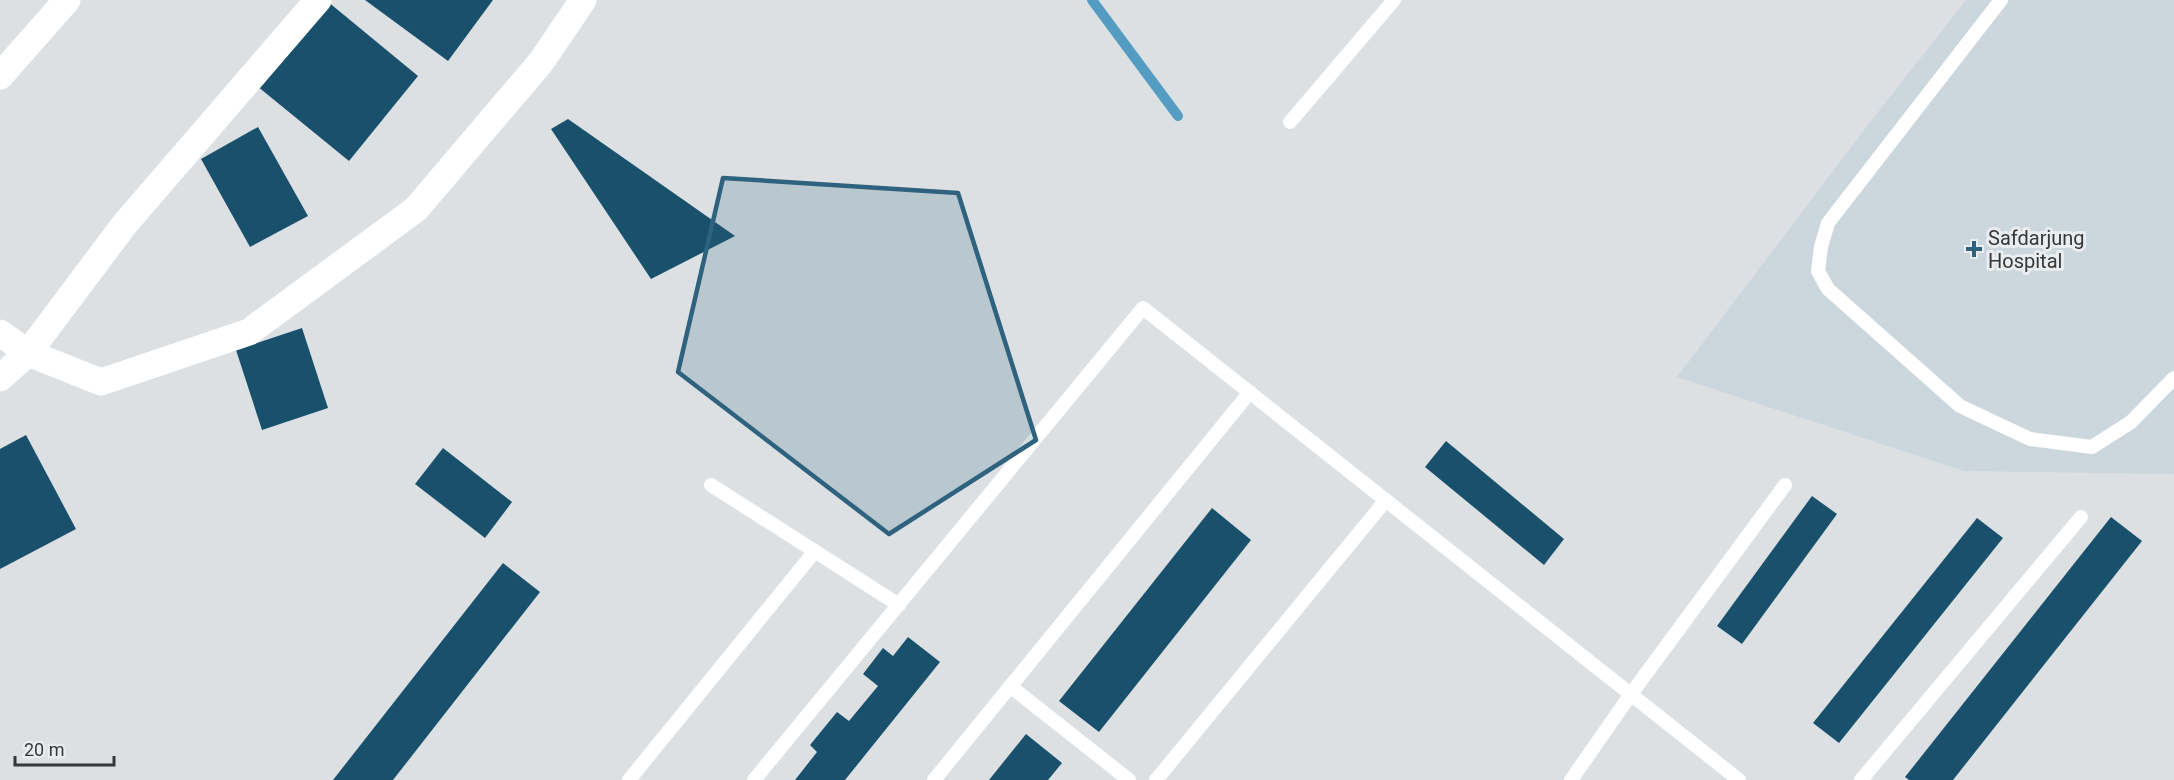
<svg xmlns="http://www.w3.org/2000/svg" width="2174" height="780" viewBox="0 0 2174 780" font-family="Roboto,sans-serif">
<rect width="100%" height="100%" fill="#dce0e3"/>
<path fill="#cbd6dd" d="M 1966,0 L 2174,0 L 2174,474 L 1964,471 L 1677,377 L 1871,121 Z"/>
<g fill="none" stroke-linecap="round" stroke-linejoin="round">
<path stroke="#559cc3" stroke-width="10" d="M 1092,0 L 1178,116"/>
</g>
<g fill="#19516d">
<path d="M 365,0 L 493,0 L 448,61 Z"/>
<path d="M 327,1 L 418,76 L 349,161 L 257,86 Z"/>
<path d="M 568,119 L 735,236 L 651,279 L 551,129 Z"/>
<path d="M 258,127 L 308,216 L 250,247 L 201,159 Z"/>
<path d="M 302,328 L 328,408 L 262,430 L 236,350 Z"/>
<path d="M 26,435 L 76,529 L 0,569 L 0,449 Z"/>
<path d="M 1446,441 L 1564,539 L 1544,565 L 1425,467 Z"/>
<path d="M 443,448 L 512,502 L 485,538 L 415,484 Z"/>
<path d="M 1812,496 L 1837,514 L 1742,644 L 1717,626 Z"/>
<path d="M 1212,508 L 1251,540 L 1099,732 L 1059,701 Z"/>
<path d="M 2111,517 L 2142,541 L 1953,780 L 1909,780 L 1905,777 Z"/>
<path d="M 1977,518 L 2003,538 L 1839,743 L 1813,723 Z"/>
<path d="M 503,563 L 540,592 L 393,780 L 333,780 Z"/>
<path d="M 908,637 L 940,662 L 845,780 L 795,780 L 817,752 L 810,745 L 837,712 L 849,721 L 878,686 L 863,674 L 883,648 L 893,656 Z"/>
<path d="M 1026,734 L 1062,763 L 1048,780 L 989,780 Z"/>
</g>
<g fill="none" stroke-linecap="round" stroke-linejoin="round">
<g stroke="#fff" stroke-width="14">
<path d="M 2001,0 L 1828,223 L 1821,247 L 1818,271 L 1828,289 L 1960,406 L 2030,439 L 2092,447 L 2131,422 L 2174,378"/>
<path d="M 1290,122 L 1394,0"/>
<path d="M 711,485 L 899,605"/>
<path d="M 1010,686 L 1129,780"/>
<path d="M 629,780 L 815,551"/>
<path d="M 754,780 L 1143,308 L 1739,780"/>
<path d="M 934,780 L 1250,392"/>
<path d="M 1156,780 L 1386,500"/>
<path d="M 1571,780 L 1631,694 L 1785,485"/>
<path d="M 1861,780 L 2081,517"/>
</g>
<g stroke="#fff" stroke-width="27">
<path d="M 0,76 L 67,0"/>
<path d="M 0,333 L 28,353 L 101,382 L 249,332 L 416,209 L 541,62 L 583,0"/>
<path d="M 0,378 L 28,353 L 124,225 L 318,0"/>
</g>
</g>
<path fill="#2e627e" fill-opacity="0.2" stroke="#2e627e" stroke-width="4.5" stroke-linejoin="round" d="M 723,178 L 958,193 L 1036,440 L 889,534 L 678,372 Z"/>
<path fill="#2e627e" stroke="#eaedf0" stroke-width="2" d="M1971 240h6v6h6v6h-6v6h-6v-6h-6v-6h6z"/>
<g text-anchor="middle" stroke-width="6" stroke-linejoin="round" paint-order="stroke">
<g font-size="20" fill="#353738" stroke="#eaedf0" text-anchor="start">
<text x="1988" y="245">Safdarjung<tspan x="1988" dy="23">Hospital</tspan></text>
</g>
</g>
<path d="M15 756v9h99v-9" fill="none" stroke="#353738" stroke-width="3"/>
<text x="24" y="756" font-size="18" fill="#353738" stroke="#eaedf0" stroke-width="4.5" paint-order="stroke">20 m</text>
</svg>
